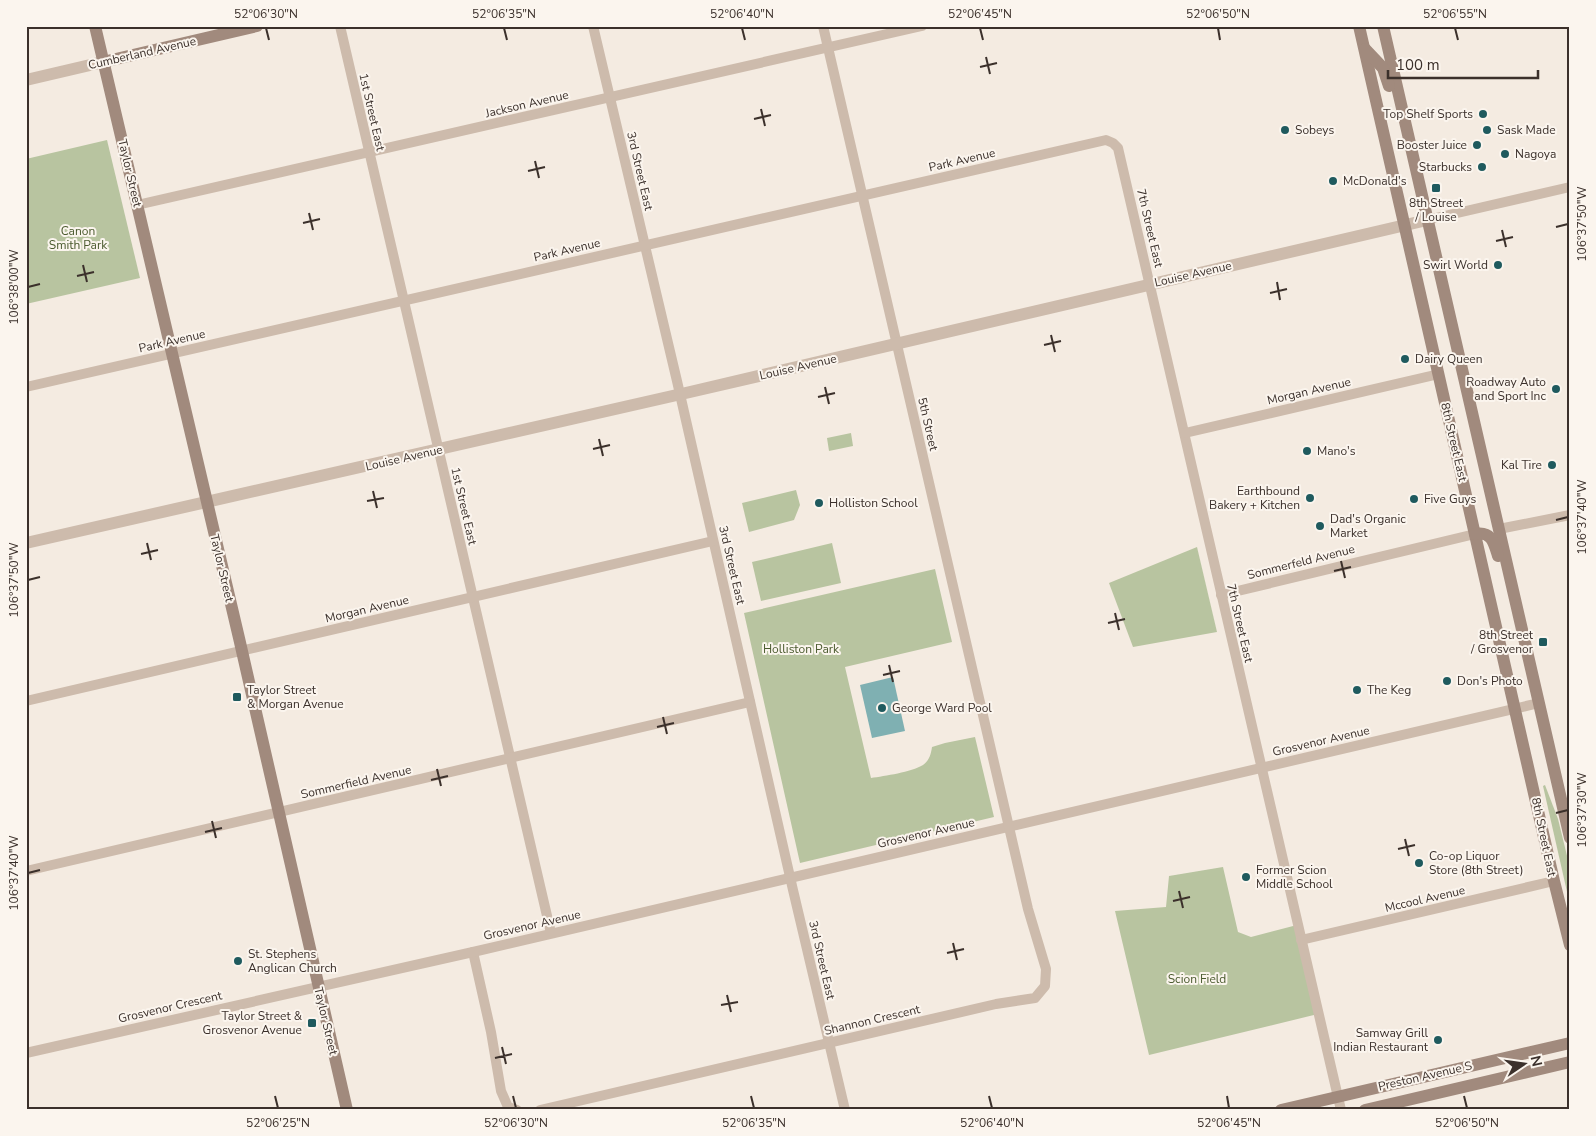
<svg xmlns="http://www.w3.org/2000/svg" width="1596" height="1136" viewBox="0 0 1596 1136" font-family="'Nunito Sans',sans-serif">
<rect width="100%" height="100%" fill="#f4ebe1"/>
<g fill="#b8c4a0">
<path d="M 107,140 L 140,278 L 26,304 L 26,159 Z"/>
<path d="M 851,433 L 853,446 L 829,451 L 827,438 Z"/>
<path d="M 796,490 L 800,505 L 794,520 L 749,532 L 742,503 Z"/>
<path d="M 832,543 L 841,583 L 761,601 L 752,562 Z"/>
<path d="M 1197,547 L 1217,632 L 1133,647 L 1109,583 Z"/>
<path d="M 935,569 L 952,642 L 845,667 L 871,778 C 885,776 911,772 923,765 C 929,761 931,754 932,747 L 945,743 L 975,737 L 994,817 L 800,863 L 744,613 Z"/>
<path d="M 1545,785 L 1558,819 L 1570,868 L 1570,905 L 1543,786 Z"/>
<path d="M 1223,867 L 1238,932 L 1251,937 L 1297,925 L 1318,1014 L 1149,1055 L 1115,911 L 1166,907 L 1169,876 Z"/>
</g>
<path fill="#7fb0b2" d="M 893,677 L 905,731 L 872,738 L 860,685 Z"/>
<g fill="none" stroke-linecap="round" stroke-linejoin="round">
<g stroke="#cdbbac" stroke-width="10">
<path d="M 340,26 L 551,933"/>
<path d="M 593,26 L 677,381 L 793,890 L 845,1110"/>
<path d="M 137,205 L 922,26"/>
<path d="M 1427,220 L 1570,187"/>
<path d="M 26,387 L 1106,140 L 1113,143 L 1118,148 L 1341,1110"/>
<path d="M 1185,433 L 1439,374"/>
<path d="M 1499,529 L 1570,515"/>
<path d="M 1221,595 L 1475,534"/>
<path d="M 26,701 L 713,541"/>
<path d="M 26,871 L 750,702"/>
<path d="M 1301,940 L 1554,881"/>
<path d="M 473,952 L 491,1032 L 501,1091 L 508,1107 L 517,1110"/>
<path d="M 26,1053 L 473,952 L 1539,703"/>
<path d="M 540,1110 L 996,1004 L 1035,998 L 1045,986 L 1046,969 L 1028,909 L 823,26"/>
</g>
<g stroke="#cdbbac" stroke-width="12">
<path d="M 26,80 L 103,62"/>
<path d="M 26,543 L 690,392 L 1427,220"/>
</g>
<g stroke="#a18a7d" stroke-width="12">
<path d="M 95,26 L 239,638 L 347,1110"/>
<path d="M 1359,26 L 1554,881 L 1570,945"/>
<path d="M 1383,26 L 1570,838"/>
<path d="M 1365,49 L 1383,68 L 1389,86"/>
<path d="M 103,62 L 257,26"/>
<path d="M 1475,534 C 1492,531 1494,543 1498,556"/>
<path d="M 1281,1110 L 1570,1043"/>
<path d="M 1365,1110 L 1570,1062"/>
</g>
</g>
<path fill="none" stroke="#3b302b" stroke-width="2" d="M 266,28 L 269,40M 504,28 L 507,40M 742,28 L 745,40M 980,28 L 983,40M 1218,28 L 1220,40M 1455,28 L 1458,40M 986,57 L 990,74M 980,67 L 997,63M 761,109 L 765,126M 754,119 L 771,115M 535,161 L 539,178M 528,171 L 545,167M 309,213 L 313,230M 303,223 L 320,219M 1556,227 L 1568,224M 1502,230 L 1506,247M 1496,241 L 1513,237M 83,265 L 87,282M 77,276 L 94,272M 1277,282 L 1280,300M 28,287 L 40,284M 1270,293 L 1287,289M 1051,335 L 1055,352M 1044,345 L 1061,341M 825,387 L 829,404M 818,397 L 835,393M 599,439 L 603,456M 593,449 L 610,445M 373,491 L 377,508M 367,501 L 384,498M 1556,520 L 1568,517M 147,543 L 151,560M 141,554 L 158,550M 1341,561 L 1345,578M 1334,571 L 1351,567M 28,580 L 40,577M 1115,613 L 1119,630M 1108,623 L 1125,619M 889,665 L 893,682M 883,675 L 900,671M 663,717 L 667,734M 657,727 L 674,723M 437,769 L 441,786M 431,780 L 448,776M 1556,813 L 1568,810M 212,821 L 216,838M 205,832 L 222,828M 1405,839 L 1409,856M 1398,849 L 1415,845M 28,873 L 40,870M 1179,891 L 1183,908M 1173,901 L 1190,897M 953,943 L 957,960M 947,953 L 964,949M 727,995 L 731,1012M 721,1005 L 738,1002M 502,1047 L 506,1064M 495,1058 L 512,1054M 275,1096 L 278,1108M 513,1096 L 516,1108M 751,1096 L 754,1108M 989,1096 L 992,1108M 1227,1096 L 1229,1108M 1464,1096 L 1467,1108"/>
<g fill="#1f5a5e" stroke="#fbf5ee" stroke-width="2">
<circle cx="1483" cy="114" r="5"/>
<circle cx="1285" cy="130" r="5"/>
<circle cx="1487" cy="130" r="5"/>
<circle cx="1477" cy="145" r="5"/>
<circle cx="1505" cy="154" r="5"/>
<circle cx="1482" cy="167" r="5"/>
<circle cx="1333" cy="181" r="5"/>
<rect x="1431" y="183" width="10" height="10" rx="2.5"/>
<circle cx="1498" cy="265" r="5"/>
<circle cx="1405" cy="359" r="5"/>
<circle cx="1556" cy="389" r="5"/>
<circle cx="1307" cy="451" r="5"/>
<circle cx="1552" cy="465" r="5"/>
<circle cx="1310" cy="498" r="5"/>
<circle cx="1414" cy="499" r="5"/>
<circle cx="819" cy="503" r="5"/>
<circle cx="1320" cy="526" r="5"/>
<rect x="1538" y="637" width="10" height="10" rx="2.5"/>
<circle cx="1447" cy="681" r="5"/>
<circle cx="1357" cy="690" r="5"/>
<rect x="232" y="692" width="10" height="10" rx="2.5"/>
<circle cx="882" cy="708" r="5"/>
<circle cx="1419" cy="863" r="5"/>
<circle cx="1246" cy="877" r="5"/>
<circle cx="238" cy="961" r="5"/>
<rect x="307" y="1018" width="10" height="10" rx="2.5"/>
<circle cx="1438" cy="1040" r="5"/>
</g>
<g text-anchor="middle" stroke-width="4" stroke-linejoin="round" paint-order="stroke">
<g font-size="12" fill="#3b302b" stroke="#fbf5ee">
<text transform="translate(142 53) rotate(-13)" y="4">Cumberland Avenue</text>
<text transform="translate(527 104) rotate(-13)" y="4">Jackson Avenue</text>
<text transform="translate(372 112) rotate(77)" y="4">1st Street East</text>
<text transform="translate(962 160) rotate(-13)" y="4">Park Avenue</text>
<text transform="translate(640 171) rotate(77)" y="4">3rd Street East</text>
<text transform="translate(130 173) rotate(77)" y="4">Taylor Street</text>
<text transform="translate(1150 228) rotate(77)" y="4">7th Street East</text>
<text transform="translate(567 250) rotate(-13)" y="4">Park Avenue</text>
<text transform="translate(1193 274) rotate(-13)" y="4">Louise Avenue</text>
<text transform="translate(172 341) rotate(-13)" y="4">Park Avenue</text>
<text transform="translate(798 367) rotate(-13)" y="4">Louise Avenue</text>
<text transform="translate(1309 391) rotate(-13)" y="4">Morgan Avenue</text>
<text transform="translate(928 424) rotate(77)" y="4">5th Street</text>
<text transform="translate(1454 442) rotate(77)" y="4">8th Street East</text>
<text transform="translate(404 458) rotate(-13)" y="4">Louise Avenue</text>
<text transform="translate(464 506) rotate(77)" y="4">1st Street East</text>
<text transform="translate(1301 562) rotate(-14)" y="4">Sommerfeld Avenue</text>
<text transform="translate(732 565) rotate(77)" y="4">3rd Street East</text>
<text transform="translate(222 568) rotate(77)" y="4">Taylor Street</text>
<text transform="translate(367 609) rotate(-13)" y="4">Morgan Avenue</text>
<text transform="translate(1240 623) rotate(77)" y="4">7th Street East</text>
<text transform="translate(1321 741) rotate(-13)" y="4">Grosvenor Avenue</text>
<text transform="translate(356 782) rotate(-13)" y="4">Sommerfield Avenue</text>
<text transform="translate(926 833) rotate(-13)" y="4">Grosvenor Avenue</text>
<text transform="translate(1544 837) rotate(78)" y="4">8th Street East</text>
<text transform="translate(1425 899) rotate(-13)" y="4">Mccool Avenue</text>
<text transform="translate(532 925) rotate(-13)" y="4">Grosvenor Avenue</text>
<text transform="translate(822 960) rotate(77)" y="4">3rd Street East</text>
<text transform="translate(170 1007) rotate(-13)" y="4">Grosvenor Crescent</text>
<text transform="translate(872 1020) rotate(-13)" y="4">Shannon Crescent</text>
<text transform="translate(326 1021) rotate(77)" y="4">Taylor Street</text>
<text transform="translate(1425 1076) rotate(-13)" y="4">Preston Avenue S</text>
</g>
<g font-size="12" fill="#3b302b" stroke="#fbf5ee" text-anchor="start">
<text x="1473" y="118" text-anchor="end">Top Shelf Sports</text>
<text x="1295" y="134">Sobeys</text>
<text x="1497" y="134">Sask Made</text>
<text x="1467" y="149" text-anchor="end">Booster Juice</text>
<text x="1515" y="158">Nagoya</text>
<text x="1472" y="171" text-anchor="end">Starbucks</text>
<text x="1343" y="185">McDonald's</text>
<text x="1436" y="207" text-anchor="middle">8th Street<tspan x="1436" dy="14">/ Louise</tspan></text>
<text x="1488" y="269" text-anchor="end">Swirl World</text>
<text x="1415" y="363">Dairy Queen</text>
<text x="1546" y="386" text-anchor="end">Roadway Auto<tspan x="1546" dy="14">and Sport Inc</tspan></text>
<text x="1317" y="455">Mano's</text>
<text x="1542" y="469" text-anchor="end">Kal Tire</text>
<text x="1300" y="495" text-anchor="end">Earthbound<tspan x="1300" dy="14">Bakery + Kitchen</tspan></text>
<text x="1424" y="503">Five Guys</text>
<text x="829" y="507">Holliston School</text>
<text x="1330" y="523">Dad's Organic<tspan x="1330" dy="14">Market</tspan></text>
<text x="1533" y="639" text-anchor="end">8th Street<tspan x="1533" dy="14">/ Grosvenor</tspan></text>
<text x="1457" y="685">Don's Photo</text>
<text x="247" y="694">Taylor Street<tspan x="247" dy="14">&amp; Morgan Avenue</tspan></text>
<text x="1367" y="694">The Keg</text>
<text x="892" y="712">George Ward Pool</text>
<text x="1429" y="860">Co-op Liquor<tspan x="1429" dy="14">Store (8th Street)</tspan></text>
<text x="1256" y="874">Former Scion<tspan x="1256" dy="14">Middle School</tspan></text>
<text x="248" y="958">St. Stephens<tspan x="248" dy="14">Anglican Church</tspan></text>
<text x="302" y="1020" text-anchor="end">Taylor Street &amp;<tspan x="302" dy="14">Grosvenor Avenue</tspan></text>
<text x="1428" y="1037" text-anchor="end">Samway Grill<tspan x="1428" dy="14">Indian Restaurant</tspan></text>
</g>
<g font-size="12" fill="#4a5a2e" stroke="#fbf5ee">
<text x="78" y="235">Canon<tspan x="78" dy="14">Smith Park</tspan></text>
<text x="801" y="653">Holliston Park</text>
<text x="1197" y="983">Scion Field</text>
</g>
</g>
<rect width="1596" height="1136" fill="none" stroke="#fbf5ee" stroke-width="55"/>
<g transform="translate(1524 1064) rotate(77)" stroke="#fbf5ee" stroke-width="4" paint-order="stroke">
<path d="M0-4L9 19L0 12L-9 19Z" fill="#3b302b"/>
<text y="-8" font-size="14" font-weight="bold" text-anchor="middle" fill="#3b302b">N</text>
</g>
<path d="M1388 70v8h150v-8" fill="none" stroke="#3b302b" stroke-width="2.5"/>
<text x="1396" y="70" font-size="15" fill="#3b302b" stroke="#fbf5ee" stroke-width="4" paint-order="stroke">100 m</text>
<rect x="28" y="28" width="1540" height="1080" fill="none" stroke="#3b302b" stroke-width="2"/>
<g font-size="12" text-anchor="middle" fill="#3b302b">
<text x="266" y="18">52°06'30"N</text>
<text x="504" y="18">52°06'35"N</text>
<text x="742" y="18">52°06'40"N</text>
<text x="980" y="18">52°06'45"N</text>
<text x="1218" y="18">52°06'50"N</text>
<text x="1455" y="18">52°06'55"N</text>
<text transform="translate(1582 224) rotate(-90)" y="4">106°37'50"W</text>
<text transform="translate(14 287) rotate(-90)" y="4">106°38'00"W</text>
<text transform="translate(1582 517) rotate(-90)" y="4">106°37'40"W</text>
<text transform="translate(14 580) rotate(-90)" y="4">106°37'50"W</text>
<text transform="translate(1582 810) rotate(-90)" y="4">106°37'30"W</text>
<text transform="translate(14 873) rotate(-90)" y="4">106°37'40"W</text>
<text x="278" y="1127">52°06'25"N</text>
<text x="516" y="1127">52°06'30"N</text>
<text x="754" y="1127">52°06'35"N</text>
<text x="992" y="1127">52°06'40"N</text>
<text x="1229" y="1127">52°06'45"N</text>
<text x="1467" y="1127">52°06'50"N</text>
</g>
</svg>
